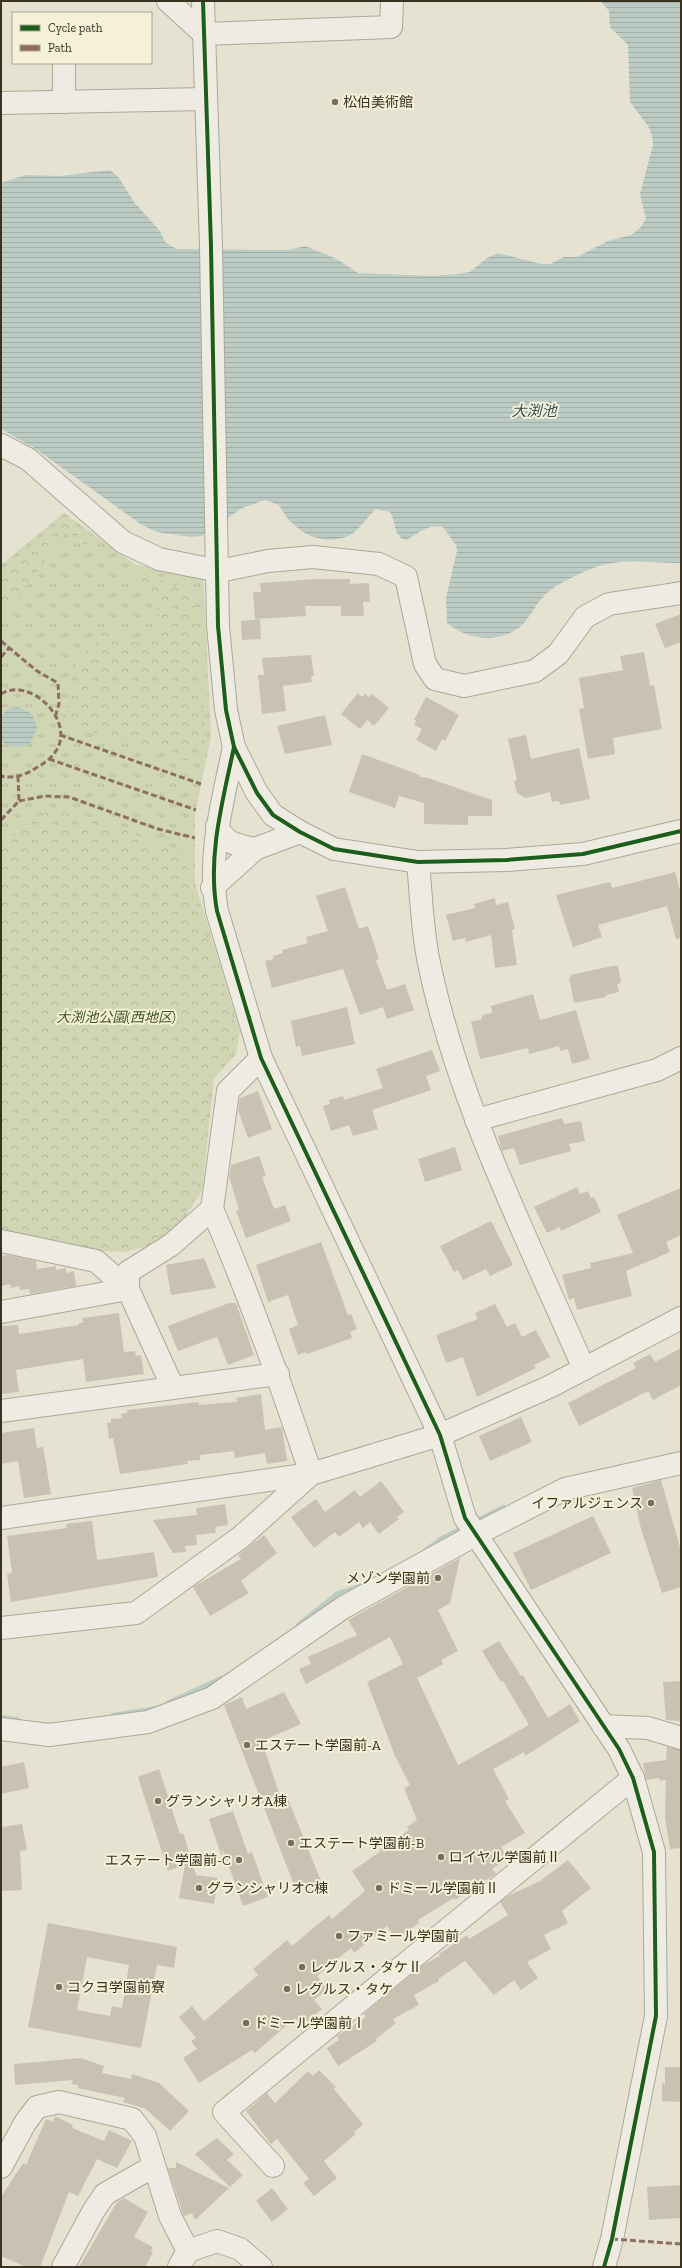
<svg xmlns="http://www.w3.org/2000/svg" width="682" height="2268" viewBox="0 0 682 2268" font-family="'Zilla Slab','Noto Sans JP',serif">
<defs>
<pattern id="grass-tufts" width="24" height="20" patternUnits="userSpaceOnUse"><rect width="24" height="20" fill="#d0d5b4"/><path d="M3 7l-1-3M5 7V3M7 7l1-3M15 17l-1-3M17 17v-4M19 17l1-3" fill="none" stroke="#b3b79a"/></pattern>
<pattern id="forest-crowns" width="20" height="18" patternUnits="userSpaceOnUse"><rect width="20" height="18" fill="#d0d5b4"/><path d="M2 6a3 3 0 1 1 6 0M12 15a3 3 0 1 1 6 0" fill="none" stroke="#b3b79a"/></pattern>
<pattern id="water-rules" width="6" height="5" patternUnits="userSpaceOnUse"><rect width="6" height="5" fill="#bccbc4"/><path d="M0 2.5h6" fill="none" stroke="#a2afa8"/></pattern>
</defs>
<rect width="100%" height="100%" fill="#e5e2d1"/>
<path fill="url(#grass-tufts)" d="M 64,513 L 136,565 L 203,573 L 211,736 L 195,814 L 195,883 L 240,1031 L 236,1054 L 214,1079 L 202,1191 L 182,1221 L 154,1244 L 125,1252 L 80,1250 L 1,1232 L 1,565 Z"/>
<g fill="url(#forest-crowns)">
<path d="M 65,517 L 93,537 L 91,543 L 84,544 L 75,536 L 65,534 L 8,611 L 1,615 L 1,570 Z"/>
<path d="M 136,572 C 158,579 177,584 195,599 L 206,738 L 201,760 L 188,761 L 171,756 L 158,749 L 75,728 L 65,714 L 75,665 L 102,634 L 114,627 L 125,641 L 141,643 L 151,637 L 160,622 C 157,597 154,594 131,582 Z"/>
<path d="M 48,811 L 82,816 L 116,826 L 167,849 L 188,851 L 189,884 L 237,1031 L 232,1053 L 211,1076 L 196,1196 L 178,1223 L 151,1242 L 124,1248 L 79,1247 L 1,1229 L 1,847 L 31,821 Z"/>
</g>
<g fill="url(#water-rules)">
<path d="M 601,1 L 681,1 L 681,563 C 652,563 618,557 591,569 C 576,575 558,583 546,594 C 537,602 532,614 524,623 C 504,644 468,641 447,623 L 446,598 L 457,551 L 456,545 L 443,527 C 426,524 419,533 406,540 C 392,536 397,522 390,512 L 376,509 C 366,517 361,529 350,535 C 320,549 292,530 279,505 L 265,500 L 242,508 L 202,536 L 191,537 L 157,532 L 142,525 L 36,449 L 1,429 L 1,183 L 26,175 L 60,176 L 110,170 L 119,178 L 134,202 L 160,231 L 165,242 L 176,249 L 289,250 L 305,246 L 337,259 L 358,273 L 433,276 L 458,274 L 470,272 L 487,258 L 498,253 L 541,264 L 550,264 L 564,257 L 577,257 L 608,241 L 631,235 L 640,228 L 646,219 L 640,194 L 653,145 L 652,135 L 648,126 L 630,102 L 628,45 L 610,27 L 609,11 Z"/>
<path d="M 18,707 L 32,714 L 37,728 L 31,743 C 20,749 10,749 1,740 L 1,715 L 10,708 Z"/>
</g>
<g fill="none" stroke-linecap="round" stroke-linejoin="round">
<g stroke="#bccbc4" stroke-width="6">
<path d="M 426,1551 L 440,1540 L 503,1508"/>
<path d="M 299,1625 L 338,1594 L 362,1586"/>
<path d="M 169,1703 L 221,1679"/>
<path d="M 113,1716 L 156,1709"/>
<path d="M 1,1718 L 17,1720"/>
</g>
</g>
<g fill="#c9c2b2" fill-rule="evenodd">
<path d="M 317,579 L 350,579 L 350,584 L 369,583 L 370,602 L 363,602 L 364,616 L 341,616 L 341,606 L 305,606 L 306,616 L 255,619 L 253,592 L 261,592 L 260,583 Z"/>
<path d="M 681,614 L 681,642 L 665,648 L 655,624 Z"/>
<path d="M 260,619 L 261,639 L 242,640 L 241,621 Z"/>
<path d="M 644,652 L 650,686 L 654,685 L 662,729 L 613,738 L 615,754 L 588,759 L 579,709 L 584,708 L 579,678 L 623,670 L 620,656 Z"/>
<path d="M 311,655 L 314,676 L 311,676 L 312,682 L 283,686 L 286,711 L 262,714 L 258,675 L 264,675 L 262,658 Z"/>
<path d="M 358,693 L 362,697 L 365,694 L 369,697 L 372,694 L 389,708 L 374,726 L 367,720 L 360,729 L 341,714 Z"/>
<path d="M 426,697 L 459,715 L 445,741 L 442,739 L 436,751 L 416,740 L 422,729 L 414,725 L 416,721 L 414,720 Z"/>
<path d="M 325,715 L 332,745 L 285,754 L 277,726 Z"/>
<path d="M 526,735 L 531,759 L 579,748 L 590,799 L 560,805 L 559,801 L 552,802 L 550,792 L 526,798 L 517,793 L 514,781 L 517,780 L 508,739 Z"/>
<path d="M 362,754 L 420,775 L 420,777 L 428,778 L 492,800 L 492,816 L 468,816 L 468,825 L 424,824 L 424,803 L 399,796 L 395,808 L 349,792 Z"/>
<path d="M 675,872 L 681,894 L 681,938 L 676,939 L 667,906 L 598,925 L 602,937 L 573,947 L 556,895 L 610,882 L 612,888 Z"/>
<path d="M 345,887 L 359,929 L 368,926 L 379,959 L 376,960 L 387,990 L 405,984 L 414,1010 L 387,1019 L 383,1007 L 360,1015 L 343,969 L 272,988 L 265,961 L 273,959 L 273,956 L 283,953 L 282,950 L 308,943 L 306,937 L 328,931 L 316,896 Z"/>
<path d="M 495,898 L 496,905 L 508,902 L 515,929 L 512,930 L 517,965 L 495,968 L 491,935 L 466,942 L 465,938 L 453,941 L 446,915 L 475,908 L 474,904 Z"/>
<path d="M 612,966 L 618,966 L 621,983 L 617,984 L 619,992 L 606,995 L 606,997 L 574,1003 L 569,977 L 571,977 L 571,975 Z"/>
<path d="M 533,994 L 540,1020 L 576,1010 L 590,1059 L 572,1064 L 568,1049 L 560,1051 L 559,1046 L 529,1054 L 528,1048 L 480,1059 L 471,1022 L 482,1019 L 482,1015 L 492,1013 L 491,1006 Z"/>
<path d="M 347,1007 L 355,1044 L 302,1056 L 300,1046 L 296,1047 L 291,1021 Z"/>
<path d="M 432,1050 L 440,1071 L 426,1076 L 431,1090 L 372,1110 L 378,1129 L 353,1136 L 349,1125 L 331,1131 L 323,1106 L 330,1104 L 329,1100 L 343,1096 L 344,1100 L 383,1088 L 376,1069 Z"/>
<path d="M 258,1091 L 272,1129 L 248,1138 L 238,1110 L 240,1098 Z"/>
<path d="M 562,1118 L 564,1124 L 581,1121 L 585,1141 L 569,1144 L 571,1151 L 520,1165 L 514,1148 L 502,1151 L 498,1136 Z"/>
<path d="M 455,1147 L 462,1170 L 425,1182 L 418,1159 Z"/>
<path d="M 259,1156 L 266,1176 L 262,1177 L 274,1209 L 285,1205 L 291,1221 L 246,1238 L 236,1211 L 239,1209 L 229,1177 L 230,1172 L 231,1165 Z"/>
<path d="M 577,1187 L 580,1194 L 588,1191 L 591,1198 L 594,1197 L 601,1212 L 561,1231 L 560,1227 L 547,1233 L 534,1207 Z"/>
<path d="M 681,1188 L 681,1235 L 666,1242 L 670,1252 L 626,1271 L 632,1296 L 577,1310 L 574,1298 L 569,1300 L 562,1275 L 591,1268 L 590,1263 L 633,1253 L 617,1215 Z"/>
<path d="M 491,1221 L 513,1265 L 490,1276 L 486,1269 L 463,1280 L 458,1270 L 454,1272 L 440,1246 Z"/>
<path d="M 321,1242 L 348,1315 L 351,1314 L 357,1329 L 350,1332 L 352,1338 L 307,1354 L 306,1352 L 298,1355 L 289,1329 L 298,1325 L 288,1295 L 268,1302 L 256,1265 Z"/>
<path d="M 7,1255 L 36,1261 L 37,1269 L 56,1266 L 56,1270 L 66,1268 L 66,1273 L 74,1271 L 76,1286 L 30,1294 L 29,1289 L 20,1290 L 19,1286 L 11,1288 L 10,1284 L 1,1286 L 1,1256 Z"/>
<path d="M 204,1258 L 216,1288 L 171,1295 L 166,1265 Z"/>
<path d="M 229,1303 L 236,1303 L 254,1355 L 228,1365 L 217,1337 L 178,1351 L 168,1326 Z"/>
<path d="M 495,1304 L 507,1327 L 515,1323 L 522,1337 L 536,1330 L 550,1357 L 534,1365 L 536,1368 L 477,1397 L 463,1357 L 446,1363 L 436,1335 L 478,1319 L 475,1313 Z"/>
<path d="M 119,1313 L 124,1352 L 135,1351 L 136,1356 L 141,1355 L 144,1374 L 86,1382 L 83,1359 L 16,1370 L 19,1392 L 1,1394 L 1,1326 L 18,1325 L 19,1334 L 79,1325 L 79,1323 L 83,1323 L 82,1318 Z"/>
<path d="M 681,1348 L 681,1385 L 653,1400 L 648,1391 L 579,1426 L 568,1403 L 636,1368 L 633,1363 L 650,1354 L 655,1362 Z"/>
<path d="M 261,1394 L 265,1430 L 282,1427 L 287,1461 L 267,1464 L 265,1453 L 235,1458 L 234,1451 L 200,1455 L 200,1460 L 187,1461 L 188,1464 L 120,1474 L 113,1438 L 109,1439 L 107,1423 L 111,1422 L 111,1419 L 122,1418 L 121,1414 L 127,1413 L 127,1410 L 199,1402 L 199,1405 L 237,1402 L 236,1398 Z"/>
<path d="M 521,1417 L 532,1442 L 490,1461 L 479,1436 Z"/>
<path d="M 34,1428 L 37,1448 L 43,1447 L 51,1494 L 24,1498 L 18,1461 L 1,1464 L 1,1433 Z"/>
<path d="M 661,1480 L 681,1551 L 681,1587 L 662,1593 L 641,1529 L 632,1488 Z"/>
<path d="M 381,1481 L 404,1512 L 397,1517 L 399,1519 L 379,1534 L 370,1522 L 363,1528 L 359,1522 L 339,1537 L 335,1532 L 314,1548 L 291,1517 L 316,1499 L 325,1512 L 355,1490 L 360,1497 Z"/>
<path d="M 225,1504 L 228,1525 L 215,1527 L 216,1533 L 196,1535 L 197,1545 L 185,1546 L 186,1552 L 173,1553 L 153,1520 L 197,1515 L 196,1508 Z"/>
<path d="M 593,1516 L 611,1553 L 531,1590 L 513,1553 Z"/>
<path d="M 92,1521 L 97,1560 L 154,1552 L 158,1577 L 11,1602 L 7,1574 L 12,1573 L 7,1536 L 67,1528 L 66,1524 Z"/>
<path d="M 264,1535 L 277,1553 L 241,1581 L 249,1593 L 210,1616 L 193,1587 L 241,1559 L 238,1555 Z"/>
<path d="M 460,1558 L 450,1603 L 438,1610 L 458,1651 L 441,1660 L 443,1664 L 417,1678 L 458,1765 L 529,1725 L 503,1681 L 501,1682 L 482,1651 L 499,1641 L 521,1676 L 523,1675 L 548,1718 L 570,1704 L 580,1721 L 525,1756 L 524,1752 L 493,1769 L 509,1799 L 505,1801 L 525,1833 L 501,1847 L 508,1859 L 492,1869 L 496,1874 L 455,1900 L 454,1898 L 418,1920 L 419,1923 L 396,1939 L 387,1926 L 354,1953 L 351,1948 L 317,1976 L 328,1989 L 314,2000 L 322,2009 L 302,2026 L 295,2018 L 255,2053 L 252,2050 L 199,2083 L 183,2058 L 197,2049 L 191,2041 L 196,2038 L 179,2017 L 192,2006 L 204,2021 L 258,1975 L 253,1969 L 287,1940 L 292,1946 L 329,1915 L 332,1919 L 365,1891 L 352,1871 L 381,1851 L 380,1849 L 409,1830 L 407,1827 L 417,1820 L 404,1788 L 410,1785 L 395,1756 L 367,1682 L 403,1664 L 390,1637 L 306,1684 L 299,1669 L 311,1664 L 308,1657 L 357,1635 L 348,1620 Z"/>
<path d="M 680,1681 L 681,1721 L 666,1720 L 663,1682 Z"/>
<path d="M 284,1692 L 301,1724 L 262,1741 L 280,1796 L 286,1794 L 321,1881 L 296,1890 L 224,1705 L 242,1697 L 246,1709 Z"/>
<path d="M 667,1747 L 681,1750 L 681,1848 L 670,1849 L 665,1817 L 666,1780 L 660,1781 L 659,1778 L 646,1780 L 643,1763 L 666,1760 Z"/>
<path d="M 24,1762 L 29,1788 L 1,1794 L 1,1767 Z"/>
<path d="M 159,1769 L 180,1834 L 183,1833 L 196,1875 L 218,1878 L 214,1904 L 179,1898 L 185,1865 L 168,1871 L 138,1777 Z"/>
<path d="M 233,1811 L 248,1854 L 252,1852 L 268,1897 L 243,1906 L 223,1850 L 222,1857 L 209,1819 Z"/>
<path d="M 22,1824 L 27,1850 L 20,1851 L 22,1890 L 1,1891 L 1,1827 Z"/>
<path d="M 568,1860 L 591,1888 L 562,1911 L 568,1923 L 544,1935 L 551,1949 L 527,1962 L 538,1978 L 521,1990 L 514,1980 L 494,1995 L 465,1961 L 438,1979 L 439,1981 L 414,1995 L 419,2005 L 393,2019 L 396,2023 L 376,2039 L 377,2041 L 338,2066 L 327,2048 L 339,2040 L 337,2036 L 366,2017 L 364,2014 L 423,1965 L 440,1956 L 439,1954 L 467,1935 L 469,1939 L 508,1915 L 500,1902 L 510,1895 L 540,1881 Z"/>
<path d="M 48,1923 L 177,1947 L 174,1968 L 157,1965 L 141,2048 L 28,2027 ZM 87,1957 L 129,1965 L 122,2008 L 112,2006 L 110,2016 L 77,2010 Z"/>
<path d="M 81,2058 L 104,2066 L 102,2073 L 131,2079 L 132,2074 L 159,2083 L 189,2111 L 170,2131 L 146,2109 L 123,2102 L 125,2098 L 78,2088 L 78,2085 L 71,2084 L 73,2080 L 15,2085 L 14,2064 Z"/>
<path d="M 665,2067 L 681,2067 L 681,2102 L 662,2101 L 662,2083 L 665,2084 Z"/>
<path d="M 319,2070 L 336,2087 L 334,2089 L 363,2124 L 354,2132 L 356,2134 L 324,2161 L 337,2178 L 314,2196 L 303,2183 L 309,2179 L 277,2139 L 271,2144 L 246,2111 L 267,2093 L 275,2103 L 308,2071 L 313,2076 Z"/>
<path d="M 55,2116 L 73,2125 L 72,2128 L 104,2141 L 109,2130 L 132,2141 L 117,2168 L 97,2159 L 78,2196 L 69,2192 L 40,2267 L 26,2267 L 1,2256 L 1,2197 L 23,2163 L 26,2165 L 46,2119 L 53,2122 Z"/>
<path d="M 217,2138 L 234,2154 L 227,2160 L 243,2175 L 230,2187 L 195,2154 Z"/>
<path d="M 176,2162 L 229,2188 L 195,2220 L 192,2213 L 184,2216 L 182,2211 L 168,2168 L 176,2168 Z"/>
<path d="M 681,2185 L 681,2218 L 649,2220 L 647,2187 Z"/>
<path d="M 272,2188 L 288,2209 L 272,2222 L 256,2201 Z"/>
<path d="M 124,2198 L 148,2212 L 134,2237 L 153,2247 L 151,2251 L 153,2252 L 145,2267 L 79,2267 L 117,2202 Z"/>
</g>
<g fill="none" stroke-linecap="round" stroke-linejoin="round">
<defs>
<g id="minor">
<path d="M 168,1 L 204,34 L 391,27 L 392,1"/>
<path d="M 203,1 L 211,246 L 218,626 L 226,710 L 234,747 L 257,793 L 273,815 L 300,832 L 334,849 L 418,862 L 506,860 L 583,854 L 681,831"/>
<path d="M 64,63 L 64,102"/>
<path d="M 1,103 L 206,99"/>
<path d="M 1,445 L 28,459 L 123,542 L 159,559 L 219,571 L 268,561 L 313,557 L 379,564 L 406,577 L 425,664 L 435,679 L 464,686 L 535,671 L 558,654 L 585,617 L 609,604 L 681,593"/>
<path d="M 234,747 C 223,800 207,856 217,911 L 261,1058 L 440,1435 L 465,1518 L 619,1749 L 633,1778 L 654,1852 L 656,2016 L 612,2239 L 604,2267"/>
<path d="M 217,826 C 225,844 237,845 255,849"/>
<path d="M 418,862 C 421,894 422,927 428,958 C 456,1099 527,1237 584,1369"/>
<path d="M 212,888 L 255,849 L 300,832"/>
<path d="M 476,1120 L 657,1070 L 681,1058"/>
<path d="M 1,1241 L 96,1261 L 128,1289 L 173,1388"/>
<path d="M 1,1312 L 128,1289 L 128,1272 L 171,1245 L 212,1209 L 228,1091 L 261,1058"/>
<path d="M 1,1411 L 278,1374"/>
<path d="M 1,1518 L 311,1474 L 440,1435 L 549,1387 L 681,1318"/>
<path d="M 1,1628 L 136,1613 L 241,1537 L 311,1474 C 281,1384 250,1296 212,1209"/>
<path d="M 603,1726 L 648,1728 L 681,1738"/>
<path d="M 1,1729 L 49,1735 L 148,1722 L 212,1698 L 344,1607 L 475,1535 L 565,1489 L 681,1463"/>
<path d="M 273,2166 L 224,2112 L 633,1778"/>
<path d="M 1,2167 L 25,2123 L 37,2107 L 59,2102 L 132,2119 L 145,2136 L 170,2216 L 188,2251"/>
<path d="M 63,2267 L 94,2210 L 105,2194 L 154,2166"/>
<path d="M 179,2267 L 188,2251 L 217,2241 L 240,2249 L 261,2267"/>
</g>
</defs>
<use href="#minor" stroke="#aba799" stroke-width="24"/>
<use href="#minor" stroke="#eeece2" stroke-width="22"/>
<g stroke="#8d6e63" stroke-width="3" stroke-dasharray="6 3" stroke-linecap="butt">
<path d="M 1,641 L 37,671 L 58,683 L 59,704 L 55,717"/>
<path d="M 1,657 L 9,648"/>
<path d="M 1,694 C 29,677 70,716 59,745 C 55,756 45,763 36,768 C 25,775 14,779 1,776"/>
<path d="M 60,735 L 201,784"/>
<path d="M 49,759 L 196,810"/>
<path d="M 19,801 L 45,796 L 69,797 L 158,829 L 195,838"/>
<path d="M 1,820 L 19,801 L 18,777"/>
<path d="M 612,2239 L 681,2244"/>
</g>
<defs>
<g id="cycleway">
<path d="M 203,1 L 211,246 L 218,626 L 226,710 L 234,747 L 257,793 L 273,815 L 300,832 L 334,849 L 418,862 L 506,860 L 583,854 L 681,831"/>
<path d="M 234,747 C 223,800 207,856 217,911 L 261,1058 L 440,1435 L 465,1518 L 619,1749 L 633,1778 L 654,1852 L 656,2016 L 612,2239 L 604,2267"/>
</g>
</defs>
<use href="#cycleway" stroke="#f5f1d8" stroke-width="6"/>
<use href="#cycleway" stroke="#1b5e20" stroke-width="4"/>
</g>
<g fill="#766f5f" stroke="#f5f1d8" stroke-width="1.5">
<circle cx="335" cy="102" r="4"/>
<circle cx="651" cy="1503" r="4"/>
<circle cx="438" cy="1578" r="4"/>
<circle cx="247" cy="1745" r="4"/>
<circle cx="158" cy="1801" r="4"/>
<circle cx="291" cy="1843" r="4"/>
<circle cx="441" cy="1857" r="4"/>
<circle cx="239" cy="1860" r="4"/>
<circle cx="199" cy="1888" r="4"/>
<circle cx="379" cy="1888" r="4"/>
<circle cx="339" cy="1936" r="4"/>
<circle cx="302" cy="1967" r="4"/>
<circle cx="59" cy="1987" r="4"/>
<circle cx="287" cy="1989" r="4"/>
<circle cx="246" cy="2023" r="4"/>
</g>
<g text-anchor="middle" stroke-width="4" stroke-linejoin="round" paint-order="stroke">
<g font-size="14" fill="#3a3121" stroke="#f5f1d8" text-anchor="start">
<text x="343" y="107">松伯美術館</text>
<text x="643" y="1508" text-anchor="end">イファルジェンス</text>
<text x="430" y="1583" text-anchor="end">メゾン学園前</text>
<text x="255" y="1750">エステート学園前-A</text>
<text x="166" y="1806">グランシャリオA棟</text>
<text x="299" y="1848">エステート学園前-B</text>
<text x="449" y="1862">ロイヤル学園前Ⅱ</text>
<text x="231" y="1865" text-anchor="end">エステート学園前-C</text>
<text x="207" y="1893">グランシャリオC棟</text>
<text x="387" y="1893">ドミール学園前Ⅱ</text>
<text x="347" y="1941">ファミール学園前</text>
<text x="310" y="1972">レグルス・タケⅡ</text>
<text x="67" y="1992">コクヨ学園前寮</text>
<text x="295" y="1994">レグルス・タケ</text>
<text x="254" y="2028">ドミール学園前Ⅰ</text>
</g>
<g font-size="14" font-style="italic" fill="#425529" stroke="#f5f1d8">
<text x="116" y="1022">大渕池公園(西地区)</text>
</g>
<g font-size="15" font-style="italic" fill="#315459" stroke="#f5f1d8">
<text x="534" y="416">大渕池</text>
</g>
</g>
<rect width="682" height="2268" fill="none" stroke="#3a3121" stroke-width="4"/>
<rect x="12" y="12" width="140" height="52" fill="#f5f1d8" stroke="#aaa48f"/>
<rect x="20" y="25" width="20" height="6" fill="#1b5e20" stroke="#aaa48f"/>
<text x="48" y="32" font-size="12" fill="#3a3121">Cycle path</text>
<rect x="20" y="45" width="20" height="6" fill="#8d6e63" stroke="#aaa48f"/>
<text x="48" y="52" font-size="12" fill="#3a3121">Path</text>
</svg>
